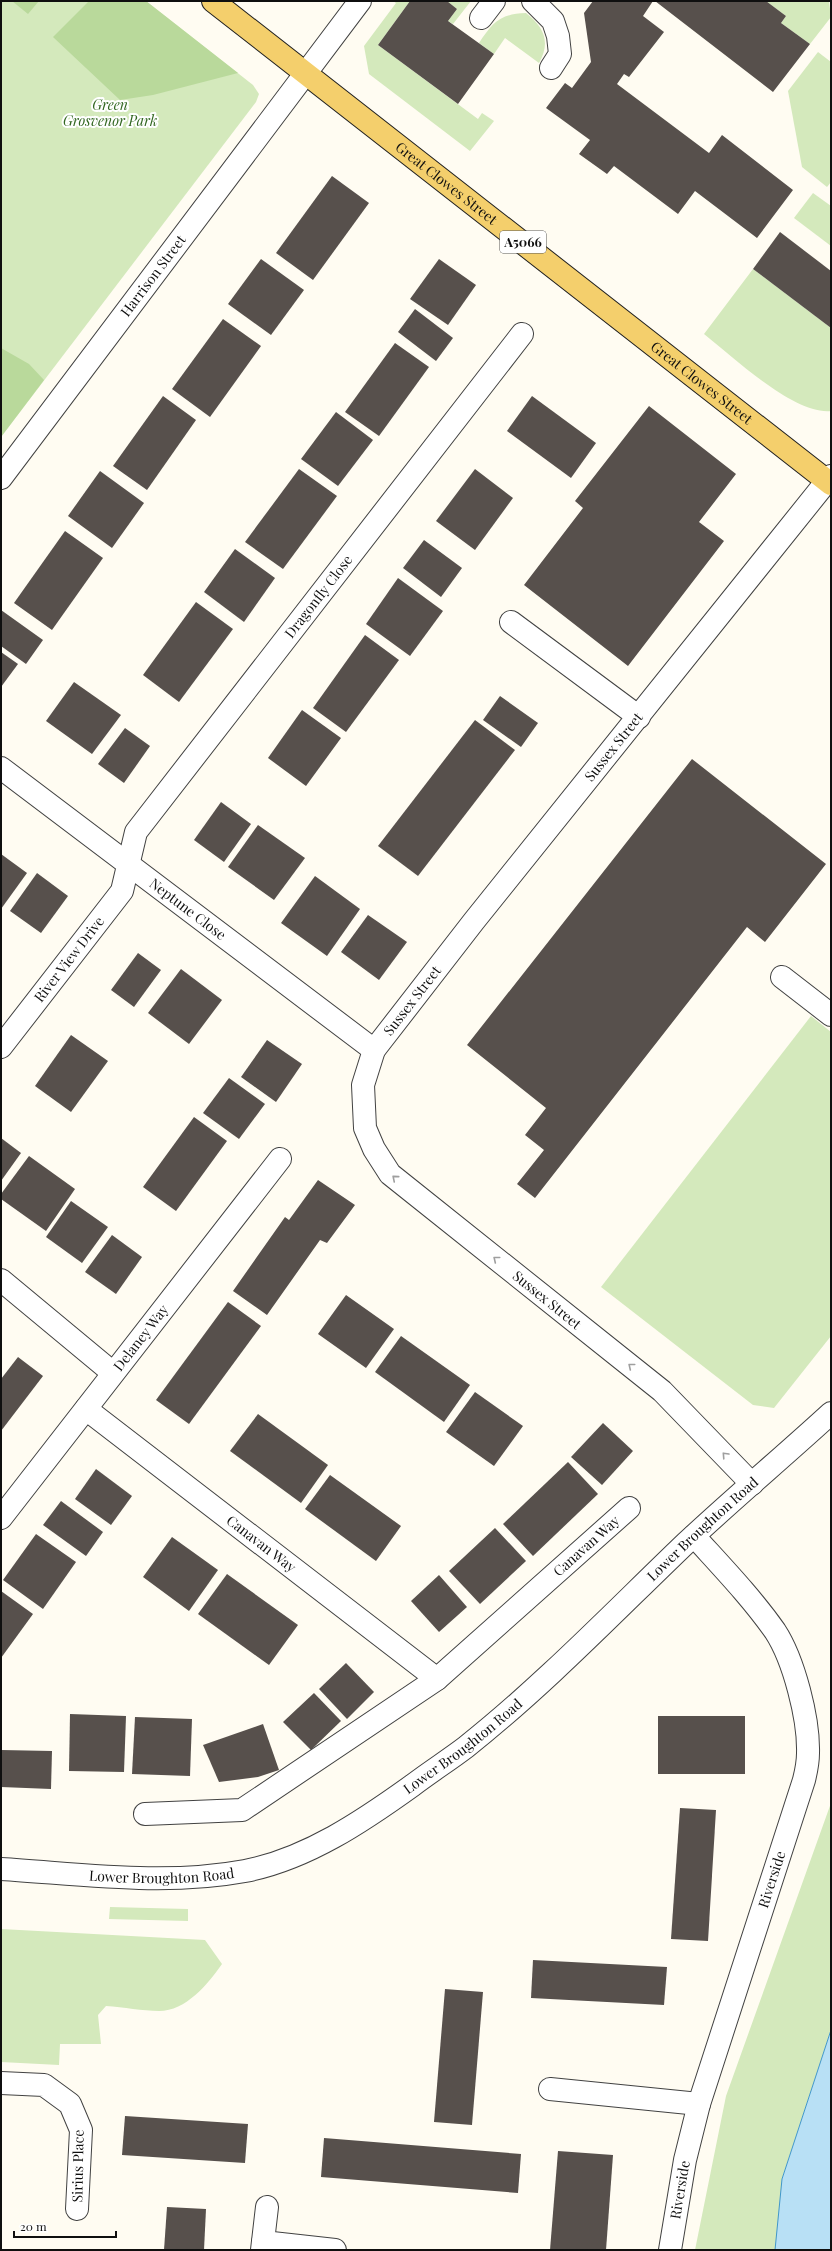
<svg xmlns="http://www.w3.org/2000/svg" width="832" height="2251" viewBox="0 0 832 2251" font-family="'Playfair Display',serif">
<rect width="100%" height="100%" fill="#fffcf2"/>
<g fill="#d4e9bc">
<path d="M 1,1 L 146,1 L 253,85 L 259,94 L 256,102 L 1,437 Z"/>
<path d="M 393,1 L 410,1 L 378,45 L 478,119 L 482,113 L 494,121 L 470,151 L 369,74 L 364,46 L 396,3 Z"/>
<path d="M 447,1 L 471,1 L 453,24 L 448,21 L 457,9 Z"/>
<path d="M 766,1 L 829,1 L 831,17 L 810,44 L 781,23 L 786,16 Z"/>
<path d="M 526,13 C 544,27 551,42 539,63 L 505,38 L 494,54 L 479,43 C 493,22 500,14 526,13 Z"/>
<path d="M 818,52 L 831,62 L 831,182 L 827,187 L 802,167 L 788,91 Z"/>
<path d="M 813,193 L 831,206 L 831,246 L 794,218 Z"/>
<path d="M 753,269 L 831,328 L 831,411 C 794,415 733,357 704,334 Z"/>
<path d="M 811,1016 L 831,1032 L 831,1336 L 774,1408 L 753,1405 L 601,1287 Z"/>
<path d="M 831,1803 L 831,2030 L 782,2179 L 779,2250 L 695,2250 L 726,2096 Z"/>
<path d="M 110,1907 L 188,1909 L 188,1921 L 109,1919 Z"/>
<path d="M 1,1929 L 205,1940 L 222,1964 C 208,1984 186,2011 159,2011 C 142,2011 124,2007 106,2006 L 98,2015 L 101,2044 L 60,2044 L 59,2065 L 1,2062 Z"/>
</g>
<g fill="#b9d99b">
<path d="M 12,1 L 39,1 L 28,14 Z"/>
<path d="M 89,1 L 146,1 L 238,73 L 153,95 L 120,100 L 53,37 Z"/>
<path d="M 1,348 L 29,364 L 44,380 L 1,437 Z"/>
</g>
<path fill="#b8e0f5" stroke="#4197ca" d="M 831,2030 L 831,2250 L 775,2250 L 782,2179 Z"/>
<g fill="#57504c">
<path d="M 410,1 L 447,1 L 457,9 L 448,21 L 494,54 L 458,104 L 378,45 Z"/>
<path d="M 593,1 L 653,1 L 643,16 L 664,32 L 629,77 L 624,74 L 617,84 L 709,153 L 722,135 L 793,190 L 757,238 L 695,191 L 678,214 L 614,166 L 607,174 L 579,154 L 590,140 L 546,108 L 565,83 L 572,88 L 591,62 L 584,13 Z"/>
<path d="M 655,1 L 766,1 L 786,16 L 781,23 L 810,44 L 773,92 Z"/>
<path d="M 332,176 L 369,203 L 313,280 L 276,253 Z"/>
<path d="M 780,232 L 831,271 L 831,328 L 753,269 Z"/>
<path d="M 261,259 L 304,290 L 271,335 L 228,304 Z"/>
<path d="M 439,259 L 476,285 L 448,325 L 410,299 Z"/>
<path d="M 415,309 L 453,338 L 436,361 L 398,332 Z"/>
<path d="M 223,319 L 261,346 L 210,417 L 172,389 Z"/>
<path d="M 395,343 L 429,367 L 379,436 L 345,412 Z"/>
<path d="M 163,396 L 196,420 L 147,490 L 113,466 Z"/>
<path d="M 532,396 L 596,443 L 571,478 L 507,431 Z"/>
<path d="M 649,406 L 736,474 L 699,522 L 724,541 L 628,666 L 524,585 L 583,508 L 575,501 Z"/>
<path d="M 336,412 L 373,440 L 338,486 L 301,459 Z"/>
<path d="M 299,469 L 337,496 L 283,569 L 245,542 Z"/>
<path d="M 475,469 L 513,498 L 475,550 L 436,521 Z"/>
<path d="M 100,471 L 144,503 L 112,548 L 68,516 Z"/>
<path d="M 65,531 L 103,558 L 52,630 L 14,603 Z"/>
<path d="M 424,540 L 462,568 L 441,597 L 403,568 Z"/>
<path d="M 235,549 L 275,578 L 244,622 L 204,592 Z"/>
<path d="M 398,578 L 443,611 L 410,656 L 366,624 Z"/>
<path d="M 196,602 L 233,629 L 179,702 L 143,675 Z"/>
<path d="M 1,610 L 43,640 L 26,664 L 1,646 Z"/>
<path d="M 365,635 L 399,660 L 346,732 L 313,708 Z"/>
<path d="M 1,652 L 18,664 L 1,687 Z"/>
<path d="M 74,682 L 121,715 L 92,754 L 46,721 Z"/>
<path d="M 500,696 L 538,723 L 521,747 L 483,720 Z"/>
<path d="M 302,710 L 341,738 L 306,786 L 268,758 Z"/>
<path d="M 475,720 L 515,750 L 418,876 L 378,846 Z"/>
<path d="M 125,728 L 150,746 L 124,783 L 98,764 Z"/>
<path d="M 692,759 L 826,864 L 765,942 L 747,927 L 535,1198 L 517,1184 L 544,1150 L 525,1135 L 546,1108 L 467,1045 Z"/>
<path d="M 221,802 L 251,824 L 224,862 L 194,840 Z"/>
<path d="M 258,825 L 305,858 L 274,900 L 228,867 Z"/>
<path d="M 1,854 L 27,873 L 1,909 Z"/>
<path d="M 37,873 L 68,896 L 41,933 L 10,911 Z"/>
<path d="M 315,876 L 360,909 L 327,956 L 281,923 Z"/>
<path d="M 368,915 L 407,942 L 379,980 L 341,952 Z"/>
<path d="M 138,953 L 161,970 L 134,1007 L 111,990 Z"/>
<path d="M 181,969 L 222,1000 L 189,1044 L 148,1013 Z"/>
<path d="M 71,1035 L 108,1061 L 71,1112 L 35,1086 Z"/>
<path d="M 267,1040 L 302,1064 L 276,1102 L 241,1077 Z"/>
<path d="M 229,1078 L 265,1104 L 239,1139 L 203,1113 Z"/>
<path d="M 194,1117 L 227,1141 L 176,1211 L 143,1187 Z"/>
<path d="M 1,1138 L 21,1153 L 1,1181 Z"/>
<path d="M 29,1156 L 75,1189 L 46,1231 L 1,1199 L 1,1194 Z"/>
<path d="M 318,1180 L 355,1205 L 327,1243 L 320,1240 L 267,1315 L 233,1291 L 285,1217 L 289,1220 Z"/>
<path d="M 71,1201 L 108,1227 L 82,1263 L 46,1237 Z"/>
<path d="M 112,1235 L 142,1257 L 116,1294 L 85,1272 Z"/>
<path d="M 346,1295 L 394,1329 L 366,1368 L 318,1334 Z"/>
<path d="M 228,1302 L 261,1326 L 189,1424 L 156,1400 Z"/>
<path d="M 401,1336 L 470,1385 L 444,1422 L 375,1372 Z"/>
<path d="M 18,1357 L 43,1376 L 1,1431 L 1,1379 Z"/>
<path d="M 475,1392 L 523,1426 L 494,1466 L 446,1432 Z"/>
<path d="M 258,1414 L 328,1465 L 301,1503 L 230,1451 Z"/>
<path d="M 603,1423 L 633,1451 L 602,1485 L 571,1457 Z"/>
<path d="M 568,1462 L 598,1494 L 533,1556 L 503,1524 Z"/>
<path d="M 96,1469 L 132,1496 L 111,1525 L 75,1499 Z"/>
<path d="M 330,1475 L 401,1526 L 376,1561 L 305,1509 Z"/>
<path d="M 61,1501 L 103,1532 L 86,1556 L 43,1525 Z"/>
<path d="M 495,1528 L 526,1561 L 480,1604 L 449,1571 Z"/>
<path d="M 36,1534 L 76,1562 L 43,1609 L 3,1580 Z"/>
<path d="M 172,1537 L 218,1570 L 189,1611 L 143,1577 Z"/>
<path d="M 227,1574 L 298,1625 L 269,1665 L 198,1614 Z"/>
<path d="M 439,1575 L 467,1607 L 439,1632 L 411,1601 Z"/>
<path d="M 1,1591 L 33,1614 L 1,1658 Z"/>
<path d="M 346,1663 L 374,1692 L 347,1719 L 319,1689 Z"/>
<path d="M 314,1693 L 341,1721 L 311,1750 L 283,1722 Z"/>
<path d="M 70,1714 L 126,1716 L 124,1772 L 69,1771 Z"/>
<rect x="658" y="1716" width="87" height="58"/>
<path d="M 135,1717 L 192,1719 L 190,1776 L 132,1774 Z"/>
<path d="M 263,1724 L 279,1770 L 258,1777 L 219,1782 L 203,1745 Z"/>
<path d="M 1,1750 L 52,1751 L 51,1789 L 1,1787 Z"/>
<path d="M 680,1808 L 716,1810 L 708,1941 L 671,1939 Z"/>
<path d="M 533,1960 L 667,1967 L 664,2005 L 531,1998 Z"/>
<path d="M 445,1989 L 483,1992 L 472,2125 L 434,2122 Z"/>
<path d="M 125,2116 L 248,2124 L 245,2163 L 122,2155 Z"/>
<path d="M 324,2138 L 521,2154 L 518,2193 L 321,2177 Z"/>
<path d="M 558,2151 L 613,2155 L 606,2250 L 550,2250 Z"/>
<path d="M 167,2207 L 206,2209 L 204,2250 L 164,2250 Z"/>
</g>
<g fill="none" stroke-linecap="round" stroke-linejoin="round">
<defs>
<g id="minor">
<path d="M 533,1 L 553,21 L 558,36 L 560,54 L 551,68"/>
<path d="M 481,18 L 494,1"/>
<path id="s1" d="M 1,478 L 360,1"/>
<path d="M 511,622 L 639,717"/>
<path id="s2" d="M 1,768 L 374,1050"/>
<path d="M 782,977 L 831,1015"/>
<path id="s3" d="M 1,1047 L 122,891 L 136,832 L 522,334"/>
<path d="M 1,1280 L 113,1373"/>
<path id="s4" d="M 86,1409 L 437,1679"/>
<path id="s5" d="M 752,1484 L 662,1391 L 390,1174 L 374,1149 L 365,1128 L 363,1085 L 374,1050 L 474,921 L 831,476"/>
<path id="s6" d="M 1,1518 L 280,1159"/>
<path id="s7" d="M 145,1814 L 242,1810 L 437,1679 L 629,1508"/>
<path id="s8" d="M 1,1869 C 82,1874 164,1886 245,1871 C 307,1859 363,1821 413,1785 C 430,1772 449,1760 466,1747 C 544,1685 614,1612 686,1543 C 733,1499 783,1457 831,1413"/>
<path d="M 1,2083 L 44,2085 L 70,2104 L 81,2130 L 77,2209"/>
<path d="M 550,2089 L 699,2104"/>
<path d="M 263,2242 L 335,2250"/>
<path d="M 262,2250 L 267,2207"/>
<path id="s9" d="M 670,2250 L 685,2160 L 699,2104 L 804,1780 C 806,1772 808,1762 808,1753 C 809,1719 794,1660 775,1631 C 751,1597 722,1567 694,1536"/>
</g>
<g id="major">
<path id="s10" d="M 213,1 L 831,484"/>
</g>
</defs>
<use href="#minor" stroke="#424242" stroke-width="24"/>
<use href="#major" stroke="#202020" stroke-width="24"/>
<use href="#minor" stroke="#fff" stroke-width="22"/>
<use href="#major" stroke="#f4cf6c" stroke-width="22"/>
</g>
<defs><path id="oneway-chevron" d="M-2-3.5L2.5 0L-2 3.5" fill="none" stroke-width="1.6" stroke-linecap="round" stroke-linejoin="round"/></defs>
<g stroke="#9f9f9f">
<use href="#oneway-chevron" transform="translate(395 1178) rotate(-140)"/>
<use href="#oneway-chevron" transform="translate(496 1259) rotate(-141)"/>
<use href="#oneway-chevron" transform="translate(631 1366) rotate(-141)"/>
<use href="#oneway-chevron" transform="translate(725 1455) rotate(-133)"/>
</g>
<g text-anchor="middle" stroke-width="4" stroke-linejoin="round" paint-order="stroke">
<rect fill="#fff" stroke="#575757" stroke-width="1" x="500" y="231" width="46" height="22" rx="3"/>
<g font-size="13" font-weight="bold" fill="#0f0f0f">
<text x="523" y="247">A5066</text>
</g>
<g font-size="14" font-style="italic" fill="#316620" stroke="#fff">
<text x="110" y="110">Green<tspan x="110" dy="16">Grosvenor Park</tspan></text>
</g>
<g font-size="14" fill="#0f0f0f" stroke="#fff">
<text dy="5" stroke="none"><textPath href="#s10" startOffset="296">Great Clowes Street</textPath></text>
<text dy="5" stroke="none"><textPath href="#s1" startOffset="253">Harrison Street</textPath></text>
<text dy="5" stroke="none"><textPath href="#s10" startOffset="620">Great Clowes Street</textPath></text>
<text dy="5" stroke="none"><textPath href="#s3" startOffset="556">Dragonfly Close</textPath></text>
<text dy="5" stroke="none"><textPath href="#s5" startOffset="996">Sussex Street</textPath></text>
<text dy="5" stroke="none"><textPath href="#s2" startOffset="234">Neptune Close</textPath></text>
<text dy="5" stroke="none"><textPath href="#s3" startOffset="111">River View Drive</textPath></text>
<text dy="5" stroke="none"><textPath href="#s5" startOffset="672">Sussex Street</textPath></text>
<text transform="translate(547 1300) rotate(39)" y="5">Sussex Street</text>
<text dy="5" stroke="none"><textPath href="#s6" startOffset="228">Delaney Way</textPath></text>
<text dy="5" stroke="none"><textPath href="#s8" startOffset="822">Lower Broughton Road</textPath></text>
<text dy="5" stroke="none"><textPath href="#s4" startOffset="221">Canavan Way</textPath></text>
<text dy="5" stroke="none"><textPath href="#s7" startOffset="532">Canavan Way</textPath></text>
<text dy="5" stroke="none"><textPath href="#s8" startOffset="498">Lower Broughton Road</textPath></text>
<text dy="5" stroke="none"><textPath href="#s8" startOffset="161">Lower Broughton Road</textPath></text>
<text dy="5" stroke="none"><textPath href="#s9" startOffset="385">Riverside</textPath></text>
<text transform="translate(78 2166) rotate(-89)" y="5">Sirius Place</text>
<text dy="5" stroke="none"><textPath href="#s9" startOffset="61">Riverside</textPath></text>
</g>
</g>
<rect width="832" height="2251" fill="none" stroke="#0f0f0f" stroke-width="4"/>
<path d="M14 2231v6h102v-6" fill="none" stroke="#0f0f0f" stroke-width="2"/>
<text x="20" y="2231" font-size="12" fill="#0f0f0f" stroke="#ffffff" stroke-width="3" paint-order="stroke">20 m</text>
</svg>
